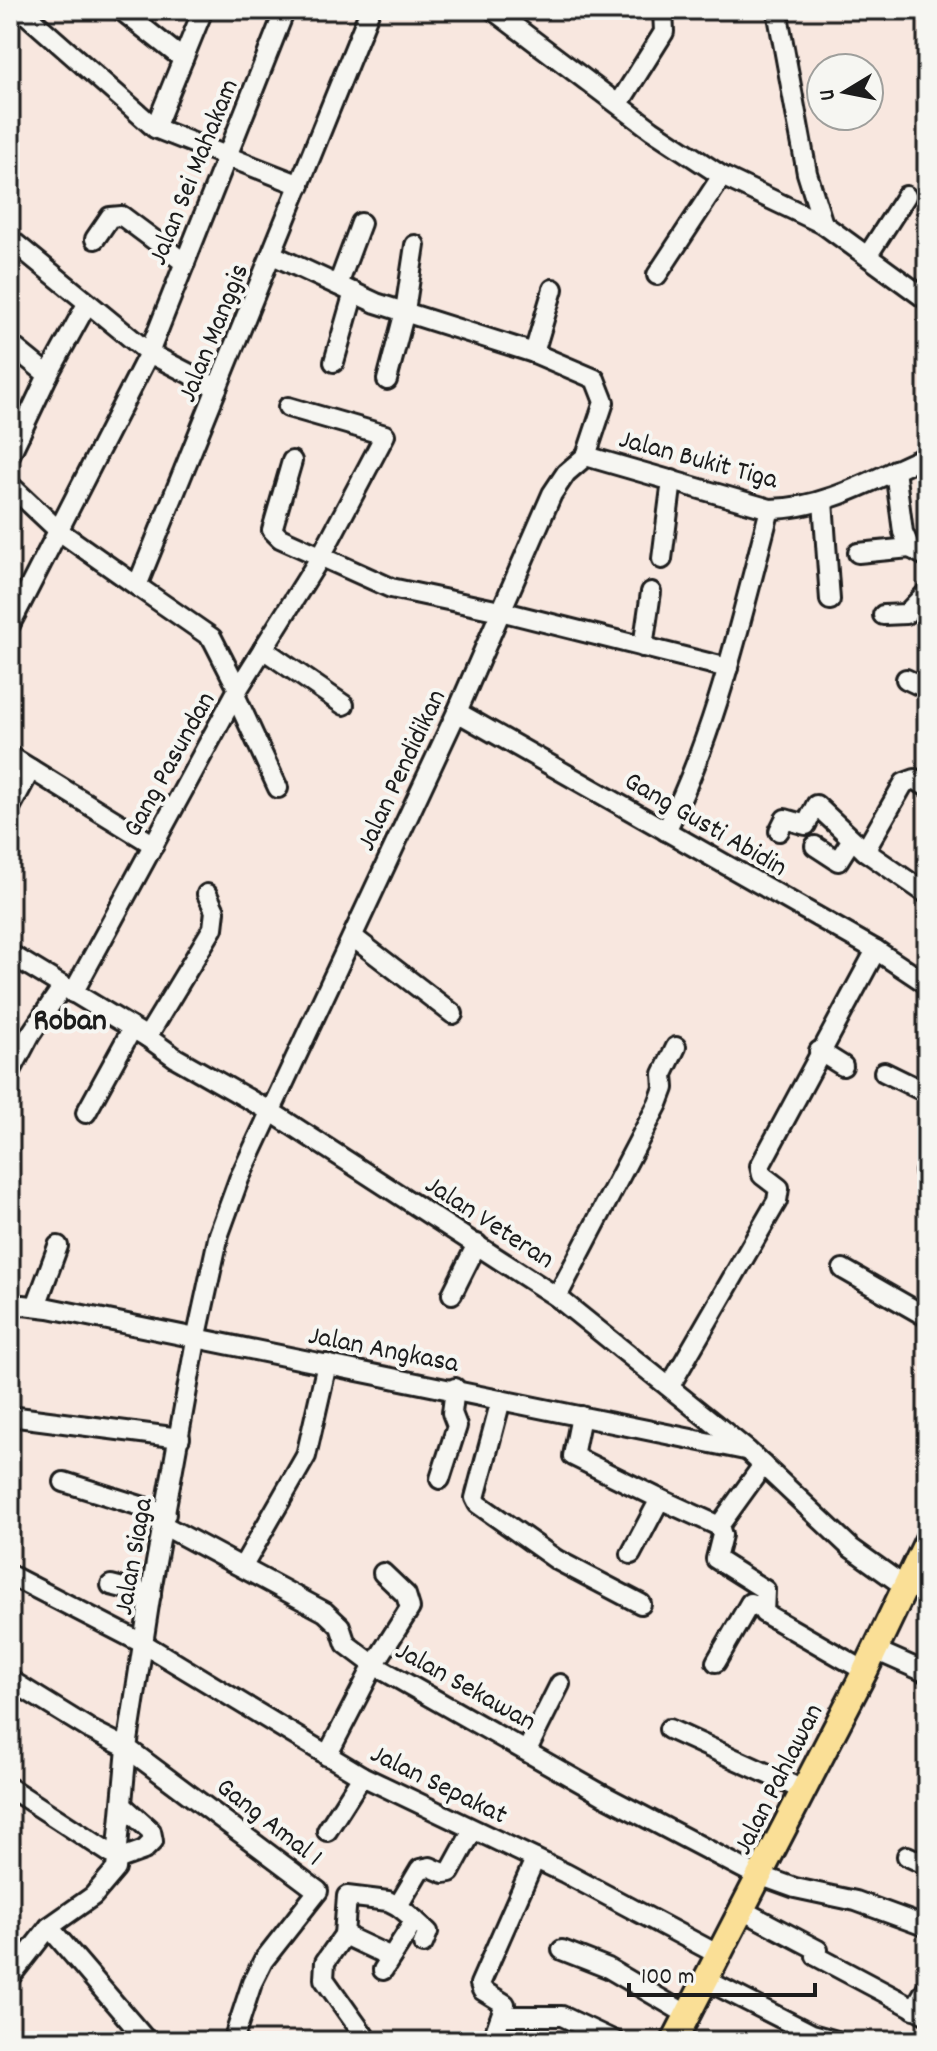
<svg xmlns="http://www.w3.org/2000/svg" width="937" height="2051" viewBox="0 0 937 2051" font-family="Dekko,sans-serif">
<rect width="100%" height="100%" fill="#f8e7df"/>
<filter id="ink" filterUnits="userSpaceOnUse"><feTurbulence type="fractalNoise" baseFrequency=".0125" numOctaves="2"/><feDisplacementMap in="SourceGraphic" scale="16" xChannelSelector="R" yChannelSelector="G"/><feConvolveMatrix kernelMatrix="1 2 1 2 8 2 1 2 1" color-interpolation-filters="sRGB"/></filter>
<g filter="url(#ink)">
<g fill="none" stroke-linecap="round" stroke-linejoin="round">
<defs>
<g id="minor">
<path d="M 21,10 L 155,128 L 300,185"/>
<path d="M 121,10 L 183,59"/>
<path d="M 493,10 L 652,130 L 722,176 L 823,224 L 927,300"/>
<path d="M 777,10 L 807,173 L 823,224"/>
<path d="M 620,102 L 664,32 L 663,10"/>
<path d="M 155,128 L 203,10"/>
<path d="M 10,239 L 149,353 L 217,388"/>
<path d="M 95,239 L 110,217 L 122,216 L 185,263"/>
<path d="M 273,255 L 376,303 L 534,353 L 595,379 L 604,402 L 586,456"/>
<path d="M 868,255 L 906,196"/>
<path d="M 657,275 L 722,176"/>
<path d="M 338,285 L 361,223"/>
<path d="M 10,344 L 48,375 L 20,434"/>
<path d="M 534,353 L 553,289"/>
<path d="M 334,362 L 354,292"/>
<path d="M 48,375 L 87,304"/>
<path d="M 387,380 L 405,311 L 415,245"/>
<path d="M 10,455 L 20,434 L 12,427"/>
<path d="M 586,456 L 770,509 C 824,509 878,477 927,456"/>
<path d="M 292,461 L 272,530 L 280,538 L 391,588 L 500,611 L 728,668"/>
<path d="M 895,470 L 903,532 L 910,548 L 927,557"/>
<path d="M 10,485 L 59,531 L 137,586 L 370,10"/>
<path d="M 823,501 L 830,600"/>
<path d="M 858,553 L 910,548"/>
<path d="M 662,559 L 672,480"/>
<path d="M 883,615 L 906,614 L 927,592"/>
<path d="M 10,625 L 149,353 L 285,10"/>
<path d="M 643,647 L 651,592"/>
<path d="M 263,649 L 344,705"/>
<path d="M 906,679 L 927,689"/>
<path d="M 238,689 L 320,558 L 385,435 L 288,407"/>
<path d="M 236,697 L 278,788"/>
<path d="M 457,712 L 876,950 L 927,984"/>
<path d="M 10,756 L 154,845"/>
<path d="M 927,787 L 915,779 L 904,783 L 865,851 L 927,894"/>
<path d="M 10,808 L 31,769"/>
<path d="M 666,831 C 717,730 741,618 770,509"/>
<path d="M 779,831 L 785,819 L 806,825 L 816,805 L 865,851"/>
<path d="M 815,846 L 838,861 L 852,839"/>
<path d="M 353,937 L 453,1014"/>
<path d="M 10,954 L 147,1037 L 176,1058 L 273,1113 L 557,1297 L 747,1450 L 851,1548 L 904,1586"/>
<path d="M 73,993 L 238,689 L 212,638 L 137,586"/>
<path d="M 147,1037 L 213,928 L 215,911 L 207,894"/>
<path d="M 819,1051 L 843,1066"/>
<path d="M 884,1072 L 927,1093"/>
<path d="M 10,1073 L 30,1035 L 63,986"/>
<path d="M 86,1113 L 132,1029"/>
<path d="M 925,1172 L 927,1169"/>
<path d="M 843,1269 L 927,1317"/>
<path d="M 452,1294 L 477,1244"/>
<path d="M 557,1297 L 658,1104 L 664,1088 L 663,1074 L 676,1047"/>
<path d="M 36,1306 L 58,1246"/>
<path d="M 10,1308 L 23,1305 L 49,1308 L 745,1450"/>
<path d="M 670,1386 L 777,1201 L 779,1188 L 762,1175 L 760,1166 L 876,950"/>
<path d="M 501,1400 L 475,1498 L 478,1504 L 557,1560 L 641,1604"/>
<path d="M 10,1416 L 180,1438"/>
<path d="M 581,1416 L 573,1456 L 660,1499"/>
<path d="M 440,1479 L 457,1426 L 452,1413 L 455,1388"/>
<path d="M 64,1482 L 166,1514"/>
<path d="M 163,1525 L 325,1612 L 340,1626 L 346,1644 L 374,1665 L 603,1795 L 748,1871 L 795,1888 L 856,1901 L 927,1927"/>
<path d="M 719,1526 L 722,1535 L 716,1559 L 765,1590 L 764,1613 L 865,1671"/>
<path d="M 631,1554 L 660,1499 L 719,1526 L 763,1465"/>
<path d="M 243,1566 L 306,1456 L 327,1364"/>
<path d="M 10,1575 L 144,1644 L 362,1776 L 565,1873 L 719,1955"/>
<path d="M 111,1585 L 151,1595"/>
<path d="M 875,1650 L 927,1673"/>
<path d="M 716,1662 L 750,1603 L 763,1610"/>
<path d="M 10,1680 L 91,1730 L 127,1748 L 318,1891 L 263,1961 L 252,1983 L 233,2041"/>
<path d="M 669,1729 L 803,1790"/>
<path d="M 527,1750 L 560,1684"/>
<path d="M 327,1756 L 374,1665 L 410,1608 L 406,1595 L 383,1573"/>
<path d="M 10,1788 L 119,1859 L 144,1850 L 153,1841 L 151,1831 L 123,1806"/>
<path d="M 327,1831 L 362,1776"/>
<path d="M 907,1856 L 927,1865"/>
<path d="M 742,1910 L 818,1950 L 816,1956 L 927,2015"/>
<path d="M 415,1920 L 428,1932 L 423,1944"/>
<path d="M 49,1927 L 147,2041"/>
<path d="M 344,1935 L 347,1896 L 388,1901 L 398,1906"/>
<path d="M 562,1950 L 608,1968 L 688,2015"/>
<path d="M 383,1970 L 415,1920 L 398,1906 L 420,1869 L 430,1867 L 444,1873 L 450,1872 L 473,1830"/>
<path d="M 10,1977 L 49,1927 L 93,1896 L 116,1869 L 127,1748 L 152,1585 L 196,1340 L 219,1234 L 239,1179 L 457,712 L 552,494 L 566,473 L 586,456"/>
<path d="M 706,1980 L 812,2034 L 837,2041"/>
<path d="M 914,2009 L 927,1987"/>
<path d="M 502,2016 L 562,2016 L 615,2041"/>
<path d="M 368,2041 L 324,1979 L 325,1962 L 344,1935 L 391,1957"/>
<path d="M 492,2041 L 505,2004 L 482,1990 L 480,1984 L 535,1859"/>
</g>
<path id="major" d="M 674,2041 L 865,1671 L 927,1541"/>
</defs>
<use href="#minor" stroke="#1c1c1c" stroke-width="24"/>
<use href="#major" stroke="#1c1c1c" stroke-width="30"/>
<use href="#minor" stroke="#f6f6f2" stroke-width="18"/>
<use href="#major" stroke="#fadf96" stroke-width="24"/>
</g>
</g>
<g text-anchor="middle" stroke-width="8" stroke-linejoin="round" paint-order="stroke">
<g font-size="28" fill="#1c1c1c" stroke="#f6f6f2">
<text transform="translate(191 171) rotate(-68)" y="10">Jalan Sei Mahakam</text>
<text transform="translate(211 332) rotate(-68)" y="10">Jalan Manggis</text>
<text transform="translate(699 457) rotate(15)" y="10">Jalan Bukit Tiga</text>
<text transform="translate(167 763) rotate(-61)" y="10">Gang Pasundan</text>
<text transform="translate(399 769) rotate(-65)" y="10">Jalan Pendidikan</text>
<text transform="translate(707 822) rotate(30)" y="10">Gang Gusti Abidin</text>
<text transform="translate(491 1220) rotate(33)" y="10">Jalan Veteran</text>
<text transform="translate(384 1347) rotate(11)" y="10">Jalan Angkasa</text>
<text transform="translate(131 1556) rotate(-80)" y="10">Jalan Siaga</text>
<text transform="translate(467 1684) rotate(29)" y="10">Jalan Sekawan</text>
<text transform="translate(776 1778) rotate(-63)" y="10">Jalan Pahlawan</text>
<text transform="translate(440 1782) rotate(26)" y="10">Jalan Sepakat</text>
<text transform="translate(271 1820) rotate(38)" y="10">Gang Amal 1</text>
</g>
<g font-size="32" font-weight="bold" fill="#1c1c1c" stroke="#f6f6f2">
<text x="70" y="1029">Roban</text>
</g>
</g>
<rect width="937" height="2051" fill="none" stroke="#f6f6f2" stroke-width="40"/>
<rect x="20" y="20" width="897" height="2011" fill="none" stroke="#1c1c1c" stroke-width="3" filter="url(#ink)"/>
<g transform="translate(845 92) rotate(260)"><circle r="38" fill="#f6f6f2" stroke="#9f9f9c" stroke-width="2"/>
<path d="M0-6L14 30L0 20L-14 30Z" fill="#1c1c1c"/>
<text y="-12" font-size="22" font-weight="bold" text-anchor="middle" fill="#1c1c1c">U</text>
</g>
<path d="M629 1983v12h186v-12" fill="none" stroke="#1c1c1c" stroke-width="4"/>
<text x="641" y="1983" font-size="24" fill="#1c1c1c" stroke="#f6f6f2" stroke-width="6" paint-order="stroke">100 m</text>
</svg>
